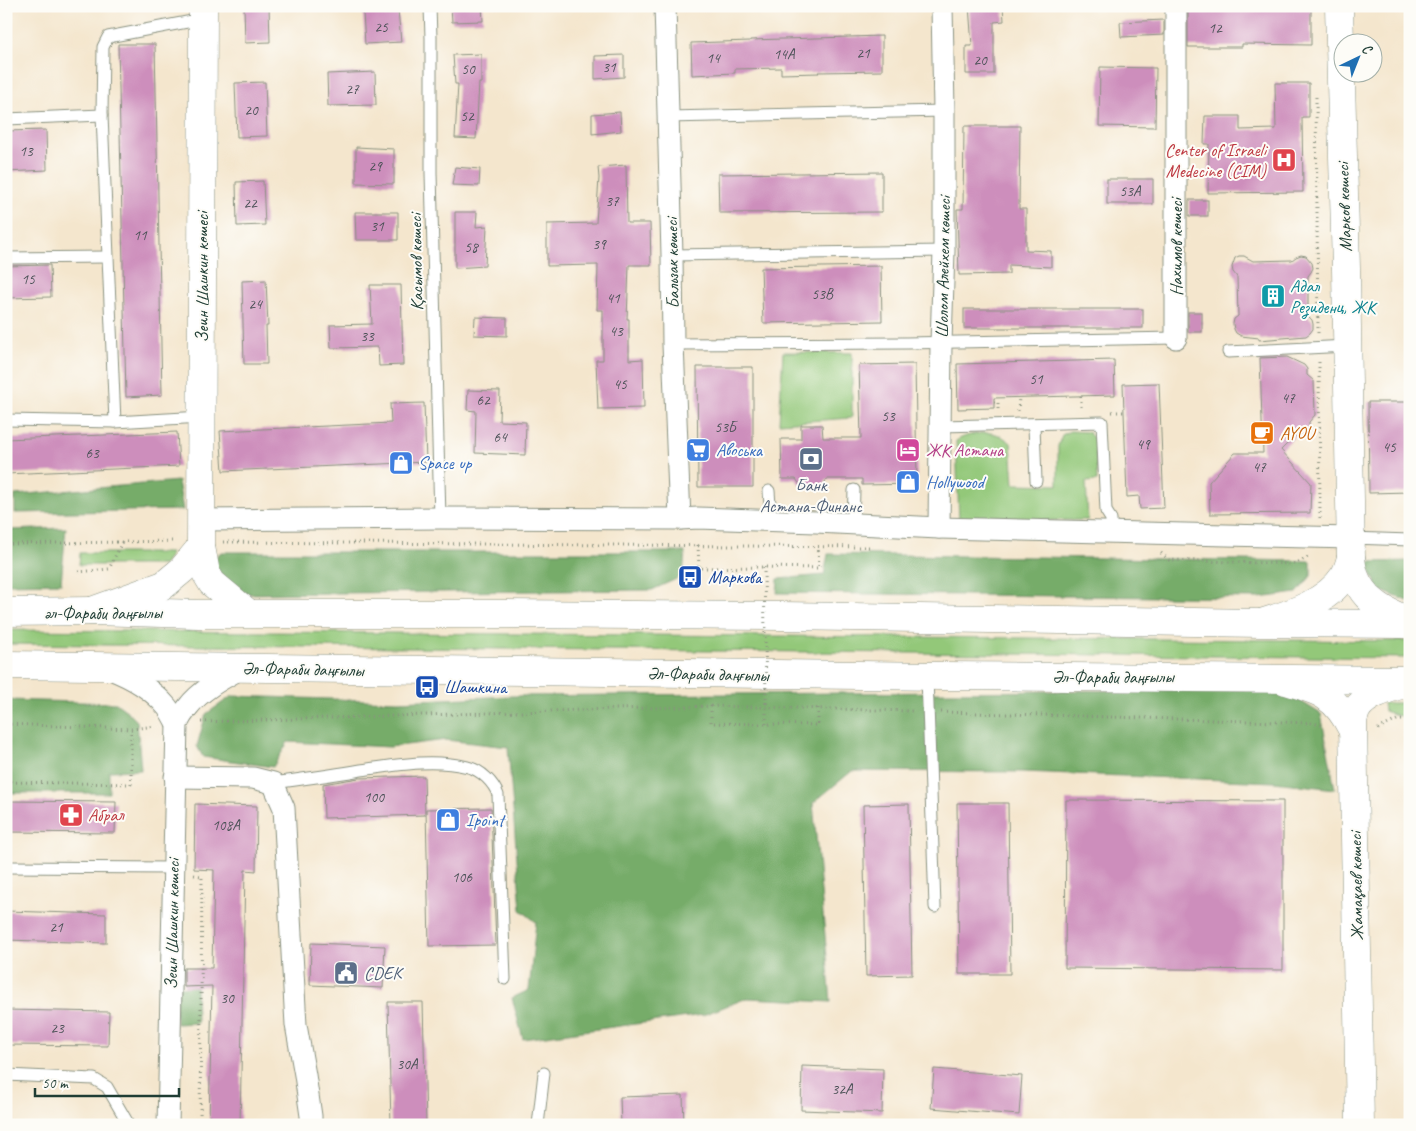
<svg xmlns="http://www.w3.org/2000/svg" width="1416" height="1131" viewBox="0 0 1416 1131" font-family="Caveat,sans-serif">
<rect width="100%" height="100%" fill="#fdfcf7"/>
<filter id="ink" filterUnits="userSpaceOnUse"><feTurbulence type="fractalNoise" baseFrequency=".02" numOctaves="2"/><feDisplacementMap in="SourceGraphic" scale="10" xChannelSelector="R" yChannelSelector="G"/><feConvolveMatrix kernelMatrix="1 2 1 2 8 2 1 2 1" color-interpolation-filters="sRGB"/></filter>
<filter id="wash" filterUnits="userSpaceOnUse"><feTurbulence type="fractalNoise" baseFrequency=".0096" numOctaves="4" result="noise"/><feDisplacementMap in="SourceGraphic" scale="20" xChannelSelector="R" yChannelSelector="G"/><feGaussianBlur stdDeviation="1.12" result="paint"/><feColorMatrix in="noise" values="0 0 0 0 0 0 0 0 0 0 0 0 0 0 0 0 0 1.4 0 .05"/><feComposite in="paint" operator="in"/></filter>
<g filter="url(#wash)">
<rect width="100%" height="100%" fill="#f4e6cd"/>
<g fill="#93c879" stroke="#598256">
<path d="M 783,352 L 852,353 L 852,418 L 779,423 Z"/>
<path d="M 1070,431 L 1088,432 L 1095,440 L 1097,481 L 1086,482 L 1088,520 L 959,521 L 956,441 C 966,434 985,431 996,434 C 1002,436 1006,439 1011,443 L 1014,484 L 1058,485 L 1058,446 L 1062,435 Z"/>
<path d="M 80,553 L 171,553 L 164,565 L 79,565 Z"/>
<path d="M 6,630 L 1410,641 L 1410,658 L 6,644 Z"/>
<path d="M 1383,703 L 1410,703 L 1410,716 L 1399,716 L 1384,711 Z"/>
</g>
<g fill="#76ac69" stroke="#4a744e">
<path d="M 178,481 L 183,510 L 15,513 L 15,495 Z"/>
<path d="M 66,528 L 61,583 L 6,584 L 6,530 Z"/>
<path d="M 221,552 L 685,552 L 683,576 L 652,590 L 233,594 L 212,560 Z"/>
<path d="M 828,554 L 1311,561 L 1311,576 L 1297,593 L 1259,598 L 777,593 L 778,579 L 824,575 Z"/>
<path d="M 1410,561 L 1410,602 L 1379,590 L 1366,562 Z"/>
<path d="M 1281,689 L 1321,714 L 1335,789 L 1274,782 L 1022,772 L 852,771 L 813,803 L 831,1002 L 747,998 L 703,1015 L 523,1039 L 512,998 L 529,990 L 536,922 L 521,910 L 508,747 L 446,740 L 390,747 L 288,742 L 273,767 L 203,757 L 197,746 L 206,714 L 232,696 L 398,701 L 510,696 Z"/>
<path d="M 6,700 L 116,703 L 128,712 L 137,721 L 141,770 L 109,771 L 109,793 L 6,793 Z"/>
<path d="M 196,986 L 197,1023 L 176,1024 L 176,987 Z"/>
</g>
<g id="blocks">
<g fill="#cd8ebc">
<path d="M 244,6 L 269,6 L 270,42 L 245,43 Z"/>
<path d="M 451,6 L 482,6 L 483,21 L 452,22 Z"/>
<path d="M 969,6 L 1003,6 L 1004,21 L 994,22 L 994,74 L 966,74 L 966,46 L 972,46 Z"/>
<path d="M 1260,6 L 1311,6 L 1311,45 L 1242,44 L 1242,47 L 1188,47 L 1188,8 L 1260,8 Z"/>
<path d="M 398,10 L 401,42 L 365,44 L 363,13 Z"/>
<path d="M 1164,20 L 1164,35 L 1121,37 L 1120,22 Z"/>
<path d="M 882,36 L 882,71 L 818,72 L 819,73 L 781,74 L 781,68 L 735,69 L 735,73 L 692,75 L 691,43 L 750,41 L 750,40 Z"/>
<path d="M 118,44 L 155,44 L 162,395 L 126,397 Z"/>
<path d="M 481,54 L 481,83 L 479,83 L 476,139 L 455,138 L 458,84 L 455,84 L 453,55 Z"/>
<path d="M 624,55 L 624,77 L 595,79 L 595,56 Z"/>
<path d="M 1100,67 L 1156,68 L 1155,127 L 1099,126 Z"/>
<path d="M 375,72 L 376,105 L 328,106 L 327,74 Z"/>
<path d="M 265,82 L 267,136 L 237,137 L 235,83 Z"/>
<path d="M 1275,83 L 1309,83 L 1309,117 L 1302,117 L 1303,192 L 1208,193 L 1209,144 L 1204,144 L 1205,116 L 1240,116 L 1240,130 L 1276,129 Z"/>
<path d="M 620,112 L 621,131 L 592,134 L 592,114 Z"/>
<path d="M 964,126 L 1020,126 L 1019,209 L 1026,209 L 1026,250 L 1051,251 L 1051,267 L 1009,265 L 1009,274 L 959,275 L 957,209 L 963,209 Z"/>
<path d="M 46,130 L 47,170 L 6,172 L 6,131 Z"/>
<path d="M 356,147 L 394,149 L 394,184 L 356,183 Z"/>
<path d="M 626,165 L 627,223 L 650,223 L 651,265 L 629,265 L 627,319 L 629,319 L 629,360 L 643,359 L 644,408 L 598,409 L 596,360 L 603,360 L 603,310 L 597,310 L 598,265 L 547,266 L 547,224 L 596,223 L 599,178 L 598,167 Z"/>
<path d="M 455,167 L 480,169 L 479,186 L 452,185 Z"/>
<path d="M 882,172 L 882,212 L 719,213 L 718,174 Z"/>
<rect x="1107" y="179" width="46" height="25"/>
<path d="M 263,181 L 265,225 L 237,226 L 236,182 Z"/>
<rect x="1189" y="200" width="19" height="16"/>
<path d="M 355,212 L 398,212 L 398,240 L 356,240 Z"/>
<path d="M 455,212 L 477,212 L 476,227 L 487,226 L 485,266 L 455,268 Z"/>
<path d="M 1301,255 L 1306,256 L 1312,263 L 1313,268 L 1311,272 L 1308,276 L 1308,316 L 1312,320 L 1313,324 L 1313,329 L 1310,333 L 1306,336 L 1259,340 L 1259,338 L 1241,336 L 1236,333 L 1234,329 L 1233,324 L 1234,319 L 1238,316 L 1237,277 L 1233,272 L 1232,267 L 1235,258 L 1239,256 L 1244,256 L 1253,261 L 1292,260 L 1296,257 Z"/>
<path d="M 50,265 L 51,297 L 6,298 L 6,266 Z"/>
<path d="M 881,266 L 882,321 L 763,323 L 761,268 Z"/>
<path d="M 266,280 L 268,326 L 266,326 L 267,364 L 244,364 L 242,281 Z"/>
<path d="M 370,285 L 401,285 L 403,365 L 379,366 L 378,347 L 331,348 L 330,325 L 372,324 Z"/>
<rect x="964" y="309" width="179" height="19"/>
<rect x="1188" y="312" width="14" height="20"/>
<path d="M 475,317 L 507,318 L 507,336 L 474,335 Z"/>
<path d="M 1287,357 L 1304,365 L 1307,369 L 1307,375 L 1314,381 L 1315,415 L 1309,422 L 1309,428 L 1307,432 L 1302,435 L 1297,434 L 1281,450 L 1311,483 L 1310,513 L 1210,514 L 1209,482 L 1235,453 L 1263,453 L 1260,358 Z"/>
<path d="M 1114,360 L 1115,395 L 994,398 L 994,408 L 958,409 L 957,364 Z"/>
<path d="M 915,364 L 917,484 L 862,485 L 862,479 L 827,479 L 822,487 L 811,490 L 801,486 L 796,479 L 782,479 L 781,439 L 801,439 L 801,425 L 822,425 L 823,438 L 861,438 L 859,365 Z"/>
<path d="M 697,367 L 753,367 L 753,487 L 698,487 Z"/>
<path d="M 1159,383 L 1164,508 L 1140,509 L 1139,496 L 1127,497 L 1123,384 Z"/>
<path d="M 468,390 L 500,391 L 499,421 L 526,422 L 525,455 L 475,453 L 476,411 L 467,410 Z"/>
<path d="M 1368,402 L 1410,402 L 1410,492 L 1369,493 Z"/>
<path d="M 424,403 L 426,462 L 223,471 L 220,431 L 391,423 L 390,404 Z"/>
<path d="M 177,432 L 179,466 L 6,474 L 6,439 Z"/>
<path d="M 424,776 L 425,815 L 324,818 L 323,784 L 359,778 Z"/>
<path d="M 1066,800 L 1283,801 L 1283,970 L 1065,968 Z"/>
<path d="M 6,801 L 116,802 L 115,833 L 6,832 Z"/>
<path d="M 957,803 L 1008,803 L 1010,974 L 959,974 Z"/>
<path d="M 195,804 L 257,806 L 256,871 L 245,870 L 240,1125 L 209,1125 L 212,986 L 184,987 L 184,968 L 212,968 L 214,870 L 194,869 Z"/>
<path d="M 909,804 L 912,975 L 866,976 L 863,805 Z"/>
<path d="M 491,808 L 496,945 L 429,946 L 426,809 Z"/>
<path d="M 6,911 L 106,914 L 106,943 L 6,940 Z"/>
<path d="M 311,943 L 385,946 L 383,988 L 310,985 Z"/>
<path d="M 388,1002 L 423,1002 L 426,1125 L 391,1125 Z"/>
<path d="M 6,1010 L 109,1012 L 108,1046 L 6,1045 Z"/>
<path d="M 802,1066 L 883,1069 L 882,1113 L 801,1110 Z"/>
<path d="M 934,1069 L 1022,1076 L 1019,1115 L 931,1108 Z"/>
<path d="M 683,1095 L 684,1125 L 621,1125 L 620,1097 Z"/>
</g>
</g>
</g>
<g filter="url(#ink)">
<use href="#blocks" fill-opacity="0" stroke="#8a9280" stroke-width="1"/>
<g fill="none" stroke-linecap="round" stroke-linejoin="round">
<defs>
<g id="service">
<path d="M 430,6 L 431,38 L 431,173 L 440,518"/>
<path d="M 668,117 L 944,111"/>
<path d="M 6,119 L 102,115"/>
<path d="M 672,255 L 944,251"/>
<path d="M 6,258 L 107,257"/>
<path d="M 673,344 L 907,343 L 1176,338"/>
<path d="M 1228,352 L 1347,346"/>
<path d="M 6,420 L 115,422 L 202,417"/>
<path d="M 115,422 L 102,115 L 103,47 L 108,37 L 203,19"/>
<path d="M 1034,425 L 1036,481"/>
<path d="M 941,426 L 1102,422 L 1106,511 L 1111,519 L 1111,531"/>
<path d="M 769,491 L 771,520"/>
<path d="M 853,524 L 854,490"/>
<path d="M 1351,538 L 1410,540"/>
<path d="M 927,676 L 935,907"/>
<path d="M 273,783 C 302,779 332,775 361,770 C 396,765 433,758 468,767 C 481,770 494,783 498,795 L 505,979"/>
<path d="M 6,867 L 173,868"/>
<path d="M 6,1075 L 94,1079 L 107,1087 L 129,1125"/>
<path d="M 538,1125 L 544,1073"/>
</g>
<g id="minor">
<path d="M 665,6 L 672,255 L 673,344 L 680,519"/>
<path d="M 1176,6 L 1176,338"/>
<path d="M 201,520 L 440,518 L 680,519 L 698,518 L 816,522 L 939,528 L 1351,538"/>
<path d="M 939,528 L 941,343 L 944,251 L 944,111 L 942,6"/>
<path d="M 110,669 C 131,677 152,689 167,707 C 171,712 174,718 177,724"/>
<path d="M 175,777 L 253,778 L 273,783 L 284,808 L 296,1025 L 305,1075 L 311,1116 L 311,1125"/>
<path d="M 168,1125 L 177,724 C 180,718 184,712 188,707 C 201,690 222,679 240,669"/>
</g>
<g id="tertiary">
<path d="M 203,6 L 201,547 L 206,573 L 212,583 L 248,613"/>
<path d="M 1339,6 L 1346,269 L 1351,558 C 1352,570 1355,581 1363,591 C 1373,605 1393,616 1410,620"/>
<path d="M 92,611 L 164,585 L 182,570 L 201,547"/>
<path d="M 1264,622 C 1293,613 1327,602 1344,576 C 1348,570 1349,564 1351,558"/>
<path d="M 1286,681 C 1320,691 1335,695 1352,729"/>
<path d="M 1360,1125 L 1353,721 C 1354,717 1355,713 1357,709 C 1367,693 1392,688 1410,682"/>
</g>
<g id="primary">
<path d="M 6,612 L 92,611 L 199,614 L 504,614 L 782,616 L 1261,623 L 1410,624"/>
<path d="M 6,665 C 474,674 942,675 1410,680"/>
</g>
</defs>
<use href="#service" stroke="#8a9280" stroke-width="13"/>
<use href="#minor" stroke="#8a9280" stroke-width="23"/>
<use href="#tertiary" stroke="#8a9280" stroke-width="29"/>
<use href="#primary" stroke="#8a9280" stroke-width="29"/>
<g stroke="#8a9280" stroke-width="3" stroke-dasharray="1 4" stroke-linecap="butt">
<path d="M 1316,97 L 1318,333"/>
<path d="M 1319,362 L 1320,518"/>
<path d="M 994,402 L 998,402 L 998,410"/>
<path d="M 1081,407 L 1081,395"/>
<path d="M 1018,411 L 1019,397"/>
<path d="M 1112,412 L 1124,412"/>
<path d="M 223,542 L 869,547"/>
<path d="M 6,544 L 176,541"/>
<path d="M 698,545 L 699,568 L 764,567 L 819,568 L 818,547"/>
<path d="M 1161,553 L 1169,560 L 1295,564 L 1308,557"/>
<path d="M 78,572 L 109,569 L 122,542"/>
<path d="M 711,706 L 711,723 L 818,725 L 818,708"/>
<path d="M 941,712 L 1313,723 L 1324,726"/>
<path d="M 201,722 L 711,706 L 915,711"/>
<path d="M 6,724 L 131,729 L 155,726"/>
<path d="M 766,724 L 766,703"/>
<path d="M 1378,729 L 1397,720 L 1410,720"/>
<path d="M 6,782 L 131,784 L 131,729"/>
<path d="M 194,875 L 202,876 L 200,1125"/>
</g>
<use href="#service" stroke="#fff" stroke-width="11"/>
<use href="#minor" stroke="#fff" stroke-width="21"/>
<use href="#tertiary" stroke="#fff" stroke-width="28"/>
<use href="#primary" stroke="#fff" stroke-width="28"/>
<path stroke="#8a9280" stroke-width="3" stroke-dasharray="1 4" stroke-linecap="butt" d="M 764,567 L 766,703"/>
</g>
</g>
<defs>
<symbol id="hospital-square" viewBox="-11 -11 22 22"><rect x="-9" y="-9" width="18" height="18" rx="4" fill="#e0444e" stroke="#fdfcf7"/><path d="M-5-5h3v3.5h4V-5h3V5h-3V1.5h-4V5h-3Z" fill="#fff"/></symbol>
<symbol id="building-square" viewBox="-11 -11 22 22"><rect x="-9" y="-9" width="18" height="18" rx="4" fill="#0f9aa8" stroke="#fdfcf7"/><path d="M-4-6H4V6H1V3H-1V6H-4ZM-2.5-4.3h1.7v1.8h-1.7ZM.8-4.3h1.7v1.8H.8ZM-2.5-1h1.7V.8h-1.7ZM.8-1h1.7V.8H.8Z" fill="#fff"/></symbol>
<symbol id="cafe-square" viewBox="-11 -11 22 22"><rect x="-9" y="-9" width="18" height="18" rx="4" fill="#e8710a" stroke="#fdfcf7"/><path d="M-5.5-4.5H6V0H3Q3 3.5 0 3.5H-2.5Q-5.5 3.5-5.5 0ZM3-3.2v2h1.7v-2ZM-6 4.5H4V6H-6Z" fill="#fff"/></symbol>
<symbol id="supermarket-square" viewBox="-11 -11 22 22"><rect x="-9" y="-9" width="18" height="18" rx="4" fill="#3f7fe0" stroke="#fdfcf7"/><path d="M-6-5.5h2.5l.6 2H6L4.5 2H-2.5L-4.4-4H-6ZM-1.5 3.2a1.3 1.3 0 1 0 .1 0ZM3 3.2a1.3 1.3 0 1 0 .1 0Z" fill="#fff"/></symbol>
<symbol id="hotel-square" viewBox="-11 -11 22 22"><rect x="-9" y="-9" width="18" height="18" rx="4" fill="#d1479c" stroke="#fdfcf7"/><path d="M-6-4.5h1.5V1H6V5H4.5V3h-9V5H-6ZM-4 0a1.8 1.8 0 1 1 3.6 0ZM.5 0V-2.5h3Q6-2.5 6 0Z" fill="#fff"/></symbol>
<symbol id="bank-square" viewBox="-11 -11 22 22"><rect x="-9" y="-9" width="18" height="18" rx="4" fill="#5c6f8a" stroke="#fdfcf7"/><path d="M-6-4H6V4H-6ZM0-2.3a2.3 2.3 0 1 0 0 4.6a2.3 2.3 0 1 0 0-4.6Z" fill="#fff"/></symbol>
<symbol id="shop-square" viewBox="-11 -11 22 22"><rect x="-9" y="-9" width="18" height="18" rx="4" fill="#3f7fe0" stroke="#fdfcf7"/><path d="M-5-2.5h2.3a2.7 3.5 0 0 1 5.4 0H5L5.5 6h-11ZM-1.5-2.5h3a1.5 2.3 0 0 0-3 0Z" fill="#fff"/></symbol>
<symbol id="bus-square" viewBox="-11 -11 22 22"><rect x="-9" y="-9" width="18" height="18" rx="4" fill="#1a4fb4" stroke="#fdfcf7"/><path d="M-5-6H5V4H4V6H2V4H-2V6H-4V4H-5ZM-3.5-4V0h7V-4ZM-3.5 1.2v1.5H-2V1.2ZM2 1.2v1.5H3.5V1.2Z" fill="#fff"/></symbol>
<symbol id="pharmacy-square" viewBox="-11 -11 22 22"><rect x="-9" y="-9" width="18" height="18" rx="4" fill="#e0444e" stroke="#fdfcf7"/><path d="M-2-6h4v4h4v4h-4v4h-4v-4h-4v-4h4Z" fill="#fff"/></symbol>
<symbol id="civic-square" viewBox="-11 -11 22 22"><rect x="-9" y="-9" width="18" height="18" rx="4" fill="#5c6f8a" stroke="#fdfcf7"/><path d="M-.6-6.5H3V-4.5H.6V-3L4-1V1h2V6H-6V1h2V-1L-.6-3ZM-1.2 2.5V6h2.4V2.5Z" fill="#fff"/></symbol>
</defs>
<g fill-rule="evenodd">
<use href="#hospital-square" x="1270" y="146" width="28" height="28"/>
<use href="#building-square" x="1259" y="282" width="28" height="28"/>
<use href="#cafe-square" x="1248" y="419" width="28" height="28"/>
<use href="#supermarket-square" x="684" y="436" width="28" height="28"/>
<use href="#hotel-square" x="894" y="436" width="28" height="28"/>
<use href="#bank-square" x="797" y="445" width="28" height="28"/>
<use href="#shop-square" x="387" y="449" width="28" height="28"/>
<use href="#shop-square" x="894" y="468" width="28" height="28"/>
<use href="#bus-square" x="676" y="563" width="28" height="28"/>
<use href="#bus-square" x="413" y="673" width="28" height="28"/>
<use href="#pharmacy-square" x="57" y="801" width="28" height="28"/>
<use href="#shop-square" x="434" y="806" width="28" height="28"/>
<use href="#civic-square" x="332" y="959" width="28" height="28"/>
</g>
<g text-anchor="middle" stroke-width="4" stroke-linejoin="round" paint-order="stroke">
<g font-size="15" fill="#4a5156">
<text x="381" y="32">25</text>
<text x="1215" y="33">12</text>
<text x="863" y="58">21</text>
<text x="784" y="59">14А</text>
<text x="713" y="63">14</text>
<text x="980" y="65">20</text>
<text x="609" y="72">31</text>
<text x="468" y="74">50</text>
<text x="352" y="94">27</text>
<text x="251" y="115">20</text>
<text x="467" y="121">52</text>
<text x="26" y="156">13</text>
<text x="375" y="171">29</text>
<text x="1130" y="196">53А</text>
<text x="612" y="206">37</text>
<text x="250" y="208">22</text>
<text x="377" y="231">31</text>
<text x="140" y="240">11</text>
<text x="599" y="249">39</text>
<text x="471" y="252">58</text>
<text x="28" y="284">15</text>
<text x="822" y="299">53В</text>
<text x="613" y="303">41</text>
<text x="255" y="309">24</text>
<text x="616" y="336">43</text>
<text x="367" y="341">33</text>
<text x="1036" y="384">51</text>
<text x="620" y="389">45</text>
<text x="1288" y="403">47</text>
<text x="483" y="405">62</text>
<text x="888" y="421">53</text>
<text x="725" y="432">53Б</text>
<text x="500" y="442">64</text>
<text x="1143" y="449">49</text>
<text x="1389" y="452">45</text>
<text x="92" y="458">63</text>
<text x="1259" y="472">47</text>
<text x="374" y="802">100</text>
<text x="226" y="830">108А</text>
<text x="462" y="882">106</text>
<text x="56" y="932">21</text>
<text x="227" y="1003">30</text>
<text x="57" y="1033">23</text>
<text x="407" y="1069">30А</text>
<text x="842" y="1094">32А</text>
</g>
<g font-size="18" fill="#be3a42" stroke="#fdfcf7" text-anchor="end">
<text x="1266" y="156">Center of Israeli<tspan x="1266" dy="21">Medecine (CIM)</tspan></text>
<text x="88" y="821" text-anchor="start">Абрал</text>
</g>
<g font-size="18" fill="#1f3d34" stroke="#fdfcf7">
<text transform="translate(1344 207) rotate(-92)" y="6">Марков көшесі</text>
<text transform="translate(1176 247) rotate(-90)" y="6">Нахимов көшесі</text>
<text transform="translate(416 262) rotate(-91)" y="6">Қасымов көшесі</text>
<text transform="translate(672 263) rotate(-91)" y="6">Бальзак көшесі</text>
<text transform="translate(943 267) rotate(-89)" y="6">Шолом Алейхем көшесі</text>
<text transform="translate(202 277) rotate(-90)" y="6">Зеин Шашкин көшесі</text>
<text x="103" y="619">әл-Фараби даңғылы</text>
<text transform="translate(303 669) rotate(1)" y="6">Әл-Фараби даңғылы</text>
<text transform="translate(708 674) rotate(1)" y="6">Әл-Фараби даңғылы</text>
<text x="1113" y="683">Әл-Фараби даңғылы</text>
<text transform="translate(1356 886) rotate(-91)" y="6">Жамақаев көшесі</text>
<text transform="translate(172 924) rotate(-89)" y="6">Зеин Шашкин көшесі</text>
</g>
<g font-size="18" fill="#0d838f" stroke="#fdfcf7" text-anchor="start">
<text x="1290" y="292">Адал<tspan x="1290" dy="21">Резиденц, ЖК</tspan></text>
</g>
<g font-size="18" fill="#c56008" stroke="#fdfcf7" text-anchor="start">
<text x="1280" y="439">AYOU</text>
</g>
<g font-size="18" fill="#366cbe" stroke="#fdfcf7" text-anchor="start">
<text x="716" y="456">Авоська</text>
<text x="418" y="469">Space up</text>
<text x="926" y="488">Hollywood</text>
<text x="466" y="826">Ipoint</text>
</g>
<g font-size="18" fill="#b23c85" stroke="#fdfcf7" text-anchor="start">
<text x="926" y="456">ЖК Астана</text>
</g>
<g font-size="18" fill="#4e5e75" stroke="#fdfcf7">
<text x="811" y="491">Банк<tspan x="811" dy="21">Астана-Финанс</tspan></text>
<text x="364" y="979" text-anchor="start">CDEK</text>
</g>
<g font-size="18" fill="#164399" stroke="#fdfcf7" text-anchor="start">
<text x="708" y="583">Маркова</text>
<text x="444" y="693">Шашкина</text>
</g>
</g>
<rect width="1416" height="1131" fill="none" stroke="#fdfcf7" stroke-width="25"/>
<g transform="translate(1358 58) rotate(43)"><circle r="24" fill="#fdfcf7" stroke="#a4b0a9"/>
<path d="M0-4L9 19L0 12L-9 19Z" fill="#1f6fb2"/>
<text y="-8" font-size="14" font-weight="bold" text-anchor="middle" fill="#1f3d34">С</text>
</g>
<path d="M35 1088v8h144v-8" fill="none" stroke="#1f3d34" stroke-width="2.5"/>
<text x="42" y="1088" font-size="15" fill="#1f3d34" stroke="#fdfcf7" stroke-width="4" paint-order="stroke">50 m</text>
</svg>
